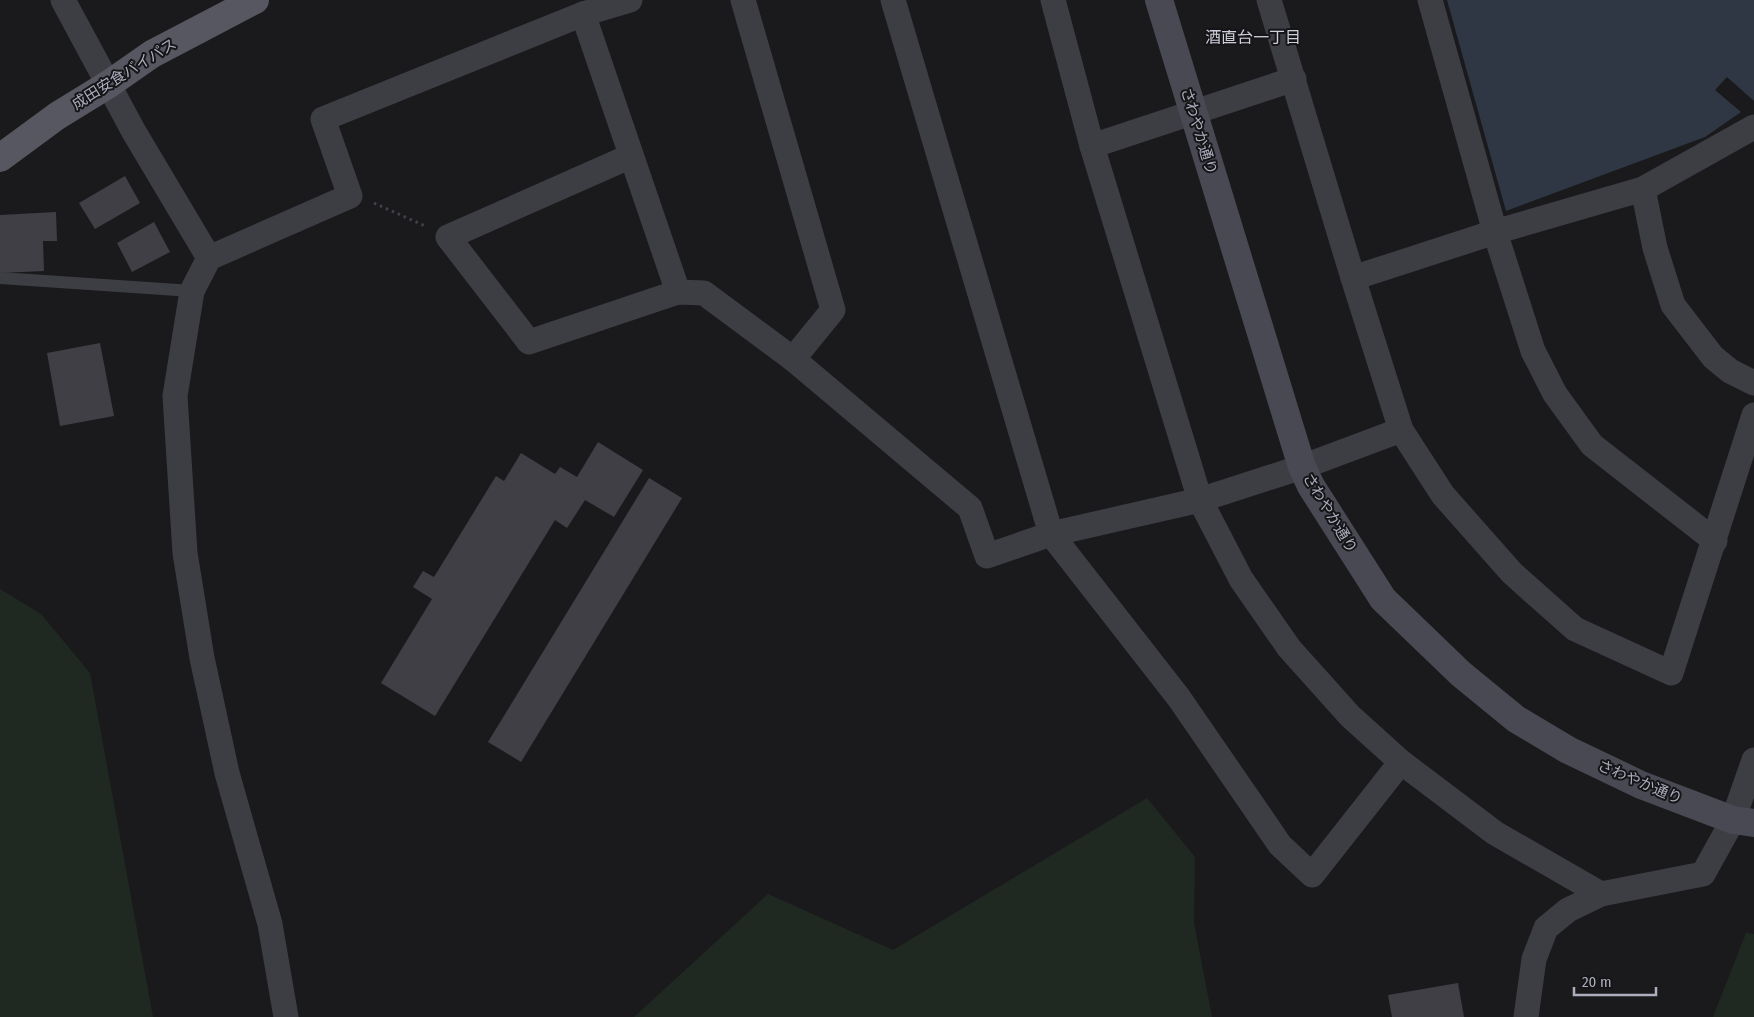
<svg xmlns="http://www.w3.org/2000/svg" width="1754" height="1017" viewBox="0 0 1754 1017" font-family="'Fira Sans Condensed','Noto Sans JP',sans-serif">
<rect width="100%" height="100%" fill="#1a1a1d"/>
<g fill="#1f2922">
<path d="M 0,589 L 41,614 L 90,673 L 153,1017 L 0,1017 Z"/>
<path d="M 1147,798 L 1195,857 L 1194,923 L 1212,1017 L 634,1017 L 768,894 L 893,950 Z"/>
<path d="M 1746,933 L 1754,934 L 1754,1017 L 1713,1017 Z"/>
</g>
<path fill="#2e3743" d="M 1447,0 L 1754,0 L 1754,101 L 1727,77 L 1715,90 L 1741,112 L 1705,137 L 1506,211 Z"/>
<g fill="#403f45">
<path d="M 125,176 L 140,203 L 95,229 L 79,203 Z"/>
<path d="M 56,212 L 57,241 L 43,241 L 44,271 L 0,273 L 0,215 Z"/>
<path d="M 154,222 L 170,252 L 132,272 L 117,243 Z"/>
<path d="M 100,343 L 114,416 L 60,426 L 47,353 Z"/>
<path d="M 598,442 L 643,470 L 614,517 L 585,500 L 567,528 L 555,520 L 435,716 L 381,683 L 432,599 L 413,587 L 423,571 L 434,577 L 496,476 L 504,481 L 521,453 L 555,474 L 560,467 L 577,477 Z"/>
<path d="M 649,478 L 682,498 L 521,762 L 488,742 Z"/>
<path d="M 1458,983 L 1464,1017 L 1392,1017 L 1388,995 Z"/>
</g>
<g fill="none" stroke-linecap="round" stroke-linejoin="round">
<path stroke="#414249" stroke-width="3" stroke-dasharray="2.5 4" stroke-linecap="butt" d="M 374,203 L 425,226"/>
<path stroke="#3d3d44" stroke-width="12" d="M 0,278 L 192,291"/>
<g stroke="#3d3d44" stroke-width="25">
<path d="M 63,0 L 134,132 L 209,258"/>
<path d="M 743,0 L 833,310 L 793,359"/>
<path d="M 893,0 L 1051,534 L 1179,698 L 1280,845 L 1312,875 L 1401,762"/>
<path d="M 1053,0 L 1092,146 L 1200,500 L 1241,579 L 1289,648 L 1350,716 L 1401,762 L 1495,833 L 1601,894"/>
<path d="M 1269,0 L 1353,278 L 1401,430 L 1443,495 L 1512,573 L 1575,629 L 1671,673 L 1754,415"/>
<path d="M 1430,0 L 1495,232 L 1533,351 L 1555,394 L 1592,445 L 1715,541"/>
<path d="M 583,14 L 678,292"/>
<path d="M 1092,146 L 1294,79"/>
<path d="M 631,156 L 448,237 L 529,342 L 678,292 L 704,293 L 793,359 L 970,508 L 987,556 L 1051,534 L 1200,500 L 1302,467 L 1401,430"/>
<path d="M 1643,189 L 1655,248 L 1673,305 L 1713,357 L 1730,371 L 1754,383"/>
<path d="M 1353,278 L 1495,232 L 1643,189 L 1754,127"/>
<path d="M 286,1017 L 270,924 L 227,773 L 202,658 L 185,553 L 175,396 L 192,291 L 209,258 L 350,196 L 323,119 L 583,14 L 630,0"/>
<path d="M 1526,1017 L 1534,959 L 1546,928 L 1568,910 L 1601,894 L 1703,874 L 1733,820 L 1754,760"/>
</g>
<path stroke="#484952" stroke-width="28" d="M 1159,0 L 1302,467 L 1311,486 L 1383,599 L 1461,674 L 1516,719 L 1568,750 L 1641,785 L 1733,820 L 1754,823"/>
<path stroke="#565761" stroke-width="28" d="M 0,158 L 57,116 L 109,84 L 152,54 L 255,0"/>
</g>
<g text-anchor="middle" stroke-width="4" stroke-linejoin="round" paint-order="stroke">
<g font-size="15" fill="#acaebd" stroke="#151518">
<text transform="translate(124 74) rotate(-32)" y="5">成田安食バイパス</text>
<text transform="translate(1199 131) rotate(73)" y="5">さわやか通り</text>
<text transform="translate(1330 513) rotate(59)" y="5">さわやか通り</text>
<text transform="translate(1640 782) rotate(23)" y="5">さわやか通り</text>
</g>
<g font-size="16" fill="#cdced9" stroke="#151518">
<text x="1253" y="43">酒直台一丁目</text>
</g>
</g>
<path d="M1574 987v8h82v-8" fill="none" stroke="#acaebd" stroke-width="2.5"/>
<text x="1582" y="987" font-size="15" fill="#acaebd" stroke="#151518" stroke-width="4" paint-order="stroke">20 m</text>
</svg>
